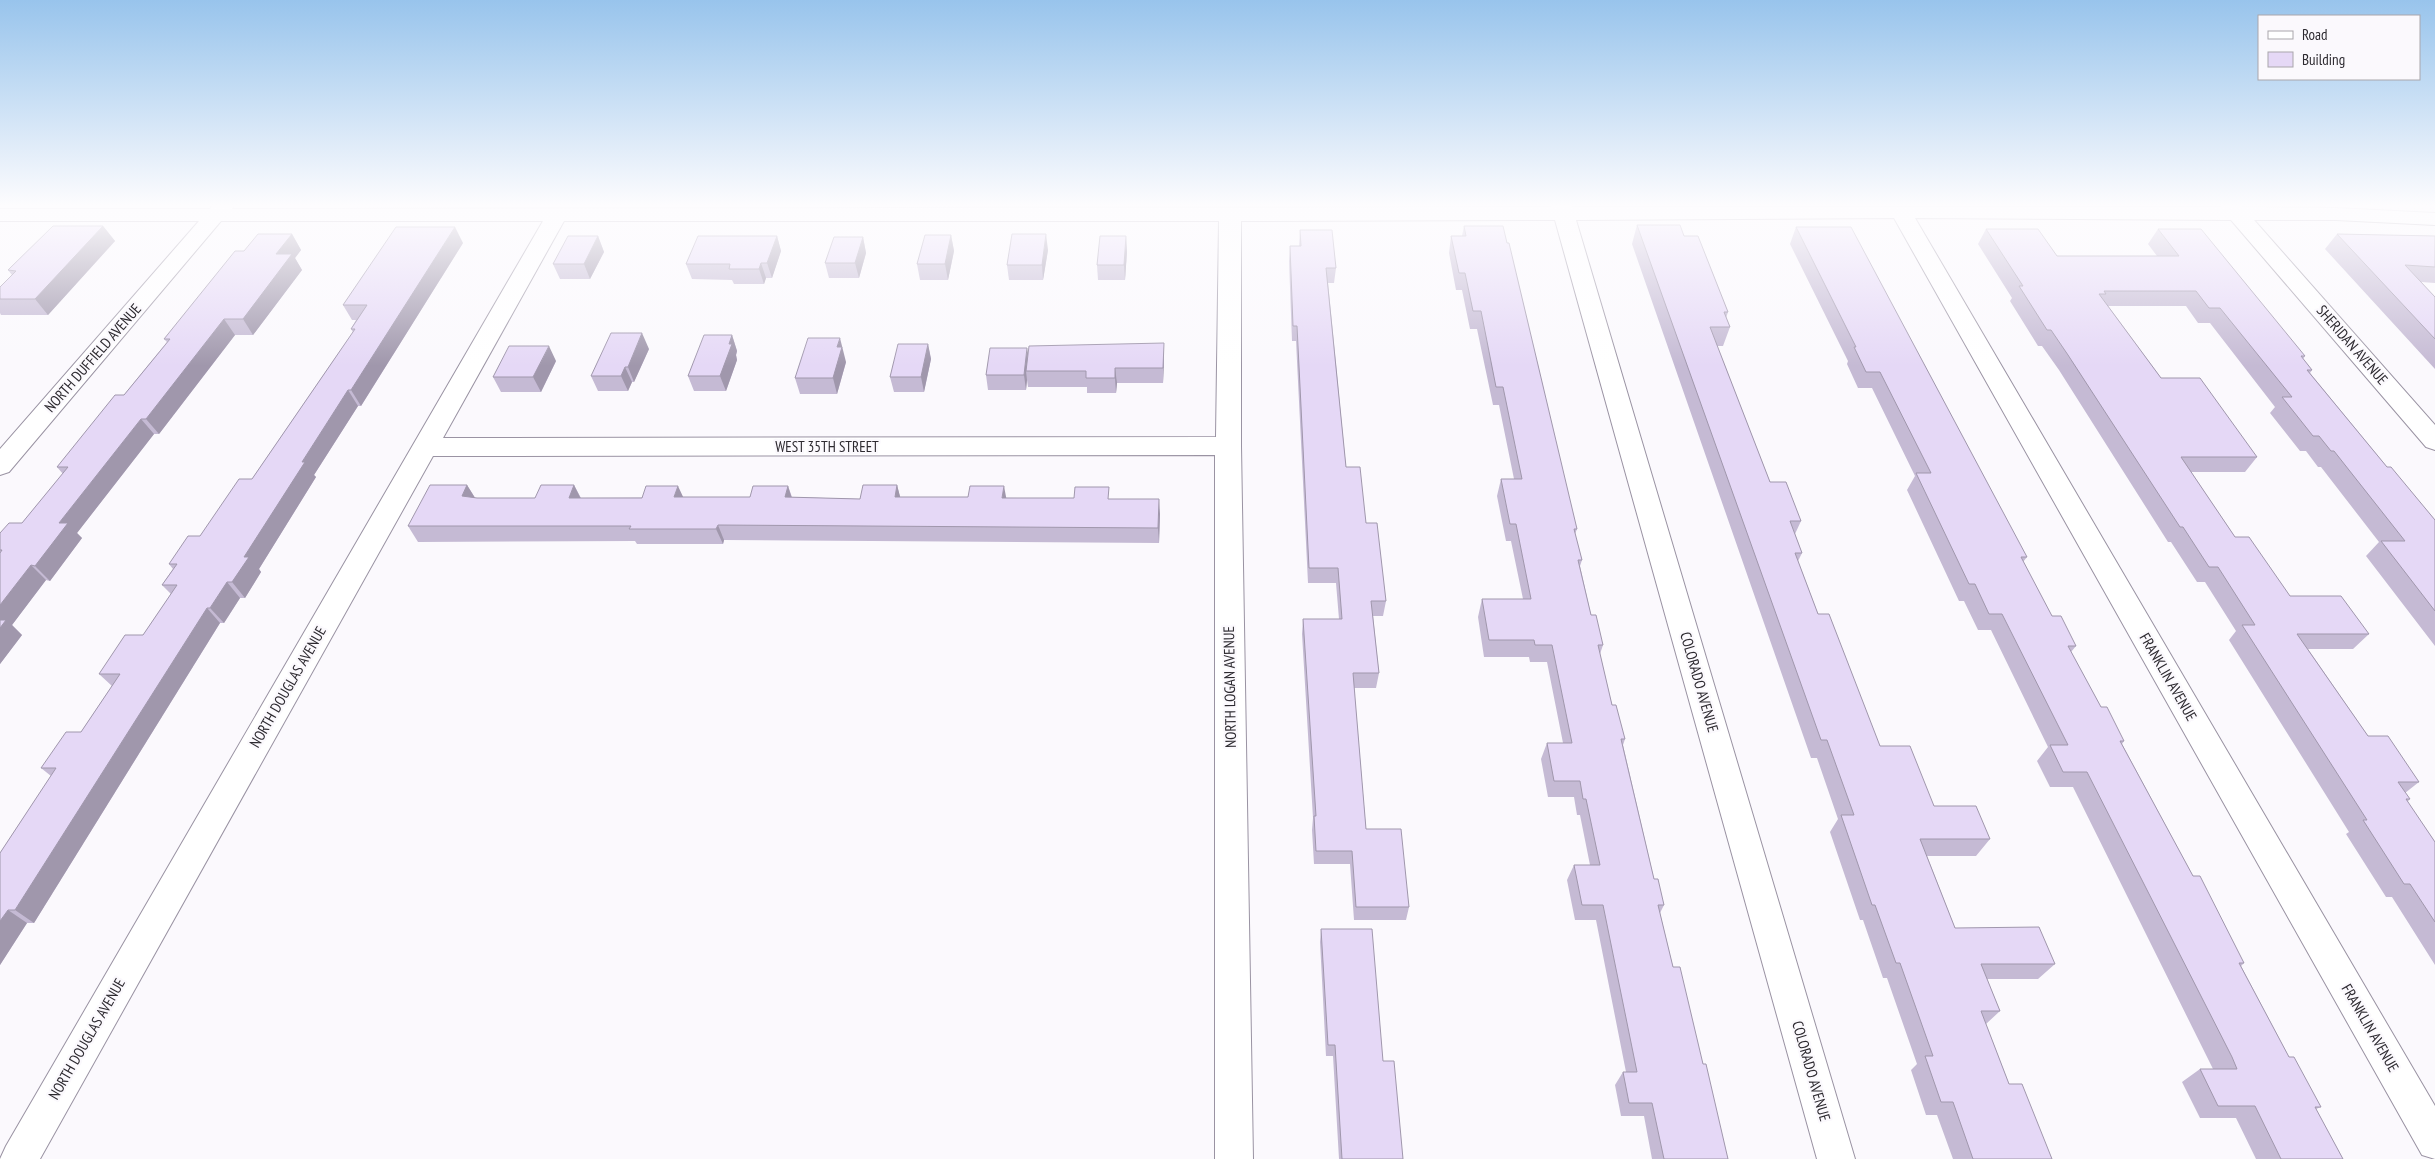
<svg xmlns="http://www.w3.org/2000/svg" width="2435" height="1159" viewBox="0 0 2435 1159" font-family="'PT Sans Narrow',sans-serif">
<rect width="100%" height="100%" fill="#fbf9fd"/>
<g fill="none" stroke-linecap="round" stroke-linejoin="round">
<defs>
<path id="street" d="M 214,204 L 234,204 L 232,209 L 1552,207 L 1551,204 L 1571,204 L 1572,207 L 2221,207 L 2219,204 L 2240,204 L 2243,207 L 2336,208 L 2435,213 L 2435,225 L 2336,220 L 2254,220 L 2435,425 L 2435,450 L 2426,447 L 2231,220 L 1915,218 L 2435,1106 L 2435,1159 L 2422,1155 L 1894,218 L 1576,220 L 1855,1159 L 1817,1159 L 1555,220 L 1241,221 L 1241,446 L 1253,1159 L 1215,1159 L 1215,455 L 433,456 L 40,1159 L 0,1159 L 6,1146 L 543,221 L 221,221 L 9,472 L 0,475 L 0,449 L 199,221 L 0,221 L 0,209 L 210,209 ZM 564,221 L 1219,221 L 1216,437 L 443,438 Z"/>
</defs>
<use href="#street" stroke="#9a93a3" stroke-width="2"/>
<use href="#street" fill="#fff" fill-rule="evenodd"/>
</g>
<g fill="#c5bad4">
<path d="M 1637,225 L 1684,236 L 1728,312 L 1726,318 L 1730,327 L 1723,346 L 1717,346 L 1770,482 L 1801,521 L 1795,534 L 1802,553 L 1798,561 L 1818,614 L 1880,746 L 1934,806 L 1990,839 L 1976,856 L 1927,856 L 1955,928 L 2055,964 L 2038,979 L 1987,979 L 2000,1011 L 1986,1024 L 2009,1084 L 2052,1159 L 1953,1159 L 1937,1115 L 1926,1115 L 1911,1070 L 1917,1064 L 1887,978 L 1883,978 L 1863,920 L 1860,920 L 1830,832 L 1838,819 L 1817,758 L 1811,758 L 1632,244 Z"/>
<path d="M 103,226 L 115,241 L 48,315 L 1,315 L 0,313 L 0,287 L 12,275 L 8,270 Z"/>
<path d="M 1464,226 L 1577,529 L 1575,534 L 1582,560 L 1580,566 L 1591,615 L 1603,645 L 1600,654 L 1612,705 L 1625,739 L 1623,745 L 1654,879 L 1664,905 L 1660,913 L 1673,967 L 1703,1064 L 1728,1159 L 1652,1159 L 1644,1116 L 1621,1116 L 1615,1085 L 1623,1072 L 1626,1072 L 1596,920 L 1575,920 L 1567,880 L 1574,865 L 1590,865 L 1580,815 L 1577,815 L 1574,797 L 1548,797 L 1541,759 L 1547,743 L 1563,743 L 1547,662 L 1530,662 L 1529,657 L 1484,657 L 1478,617 L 1482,599 L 1523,599 L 1511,541 L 1506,541 L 1497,496 L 1501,479 L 1514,479 L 1499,405 L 1493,405 L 1477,329 L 1470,329 L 1462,290 L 1456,290 L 1449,253 L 1451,236 L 1462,236 Z"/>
<path d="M 1796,227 L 2027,557 L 2023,562 L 2052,616 L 2076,646 L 2071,652 L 2101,707 L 2124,741 L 2122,744 L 2193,876 L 2244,963 L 2241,966 L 2289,1057 L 2321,1107 L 2316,1109 L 2343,1159 L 2256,1159 L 2236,1118 L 2200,1118 L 2182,1082 L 2200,1069 L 2213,1069 L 2073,787 L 2050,787 L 2037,761 L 2048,747 L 1991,630 L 1978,630 L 1964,601 L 1959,601 L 1907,490 L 1915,476 L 1872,388 L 1858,388 L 1847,364 L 1848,361 L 1790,244 Z"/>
<path d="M 1986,229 L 2057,256 L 2157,256 L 2148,244 L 2158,229 L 2305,356 L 2303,359 L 2312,370 L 2310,373 L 2387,467 L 2435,520 L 2435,646 L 2366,556 L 2379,542 L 2321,467 L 2318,467 L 2306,451 L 2300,451 L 2270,413 L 2275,407 L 2210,323 L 2198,323 L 2186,306 L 2108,306 L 2161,378 L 2257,457 L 2245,472 L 2191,472 L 2235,537 L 2290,596 L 2369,634 L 2353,649 L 2308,649 L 2368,736 L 2419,782 L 2405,793 L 2410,799 L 2407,802 L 2435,842 L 2435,965 L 2392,897 L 2386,897 L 2346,834 L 2349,832 L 2229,640 L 2236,631 L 2205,582 L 2197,582 L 2171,542 L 2168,542 L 2059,370 L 2042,346 L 2038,346 L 2010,301 L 2012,298 L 1978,244 Z"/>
<path d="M 1300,230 L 1336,268 L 1334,283 L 1328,283 L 1346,467 L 1366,523 L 1386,601 L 1383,616 L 1373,616 L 1379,673 L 1376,688 L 1354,688 L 1366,829 L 1409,907 L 1406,920 L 1354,920 L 1350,864 L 1314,864 L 1312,830 L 1313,818 L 1302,634 L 1303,619 L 1339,619 L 1336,583 L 1308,583 L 1296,341 L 1292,341 L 1289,261 L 1290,246 L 1299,246 Z"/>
<path d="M 292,234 L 301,250 L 295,258 L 302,270 L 253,335 L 235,335 L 159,434 L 154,434 L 77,533 L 82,538 L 50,581 L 46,580 L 12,625 L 22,635 L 0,664 L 0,533 L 22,523 L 63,474 L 57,467 L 124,395 L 167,342 L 164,339 L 244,251 Z"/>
<path d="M 2337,234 L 2435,236 L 2435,283 L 2421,282 L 2435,297 L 2435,369 L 2325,249 Z"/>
<path d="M 951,235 L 954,251 L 948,280 L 920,280 L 917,264 Z"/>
<path d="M 598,236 L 604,252 L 590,279 L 560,279 L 553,264 Z"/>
<path d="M 777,236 L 781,251 L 772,278 L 766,278 L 764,284 L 734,284 L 732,280 L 692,279 L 686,264 Z"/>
<path d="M 1126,236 L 1127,252 L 1125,280 L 1098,280 L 1097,265 Z"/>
<path d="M 863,237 L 866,253 L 859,278 L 829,278 L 825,263 Z"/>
<path d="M 463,243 L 361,406 L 358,406 L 314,475 L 316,477 L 259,569 L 261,572 L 245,598 L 240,598 L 224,623 L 220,623 L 34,923 L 27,923 L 0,965 L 0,853 L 51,776 L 41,768 L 81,732 L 112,686 L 99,674 L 143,635 L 171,594 L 162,585 L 173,569 L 169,564 L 200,536 L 252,479 L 353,332 L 351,329 L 356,320 L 352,320 L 343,305 Z"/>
<path d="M 1048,250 L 1043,280 L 1009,280 L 1007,265 Z"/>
<path d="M 732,335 L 737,351 L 736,355 L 737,360 L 726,391 L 694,391 L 688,376 Z"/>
<path d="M 928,344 L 931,359 L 924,392 L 894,392 L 890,377 Z"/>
<path d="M 649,349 L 634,382 L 632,382 L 628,391 L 598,391 L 591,376 Z"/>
<path d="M 1028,354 L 1164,359 L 1163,383 L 1117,383 L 1116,393 L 1087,393 L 1087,387 L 1028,387 L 1027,380 L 1026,390 L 988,390 L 986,375 Z"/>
<path d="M 556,361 L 541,392 L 501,392 L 493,377 Z"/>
<path d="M 846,362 L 837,394 L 800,394 L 795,378 Z"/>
<path d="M 467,485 L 475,498 L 535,498 L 574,485 L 581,498 L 750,497 L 788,486 L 792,497 L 860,499 L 897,485 L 900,497 L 1110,499 L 1160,514 L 1159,543 L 724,540 L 723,544 L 637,544 L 635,541 L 418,542 L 408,526 Z"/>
<path d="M 1321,929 L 1383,1061 L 1403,1159 L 1339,1159 L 1333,1056 L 1326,1056 L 1320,942 Z"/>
</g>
<g fill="#a097ac">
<path d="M 103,226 L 115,241 L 48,315 L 35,299 Z"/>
<path d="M 455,227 L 463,243 L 361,406 L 351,390 Z"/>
<path d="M 292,234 L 301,250 L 295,258 L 302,270 L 253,335 L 243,319 L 276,254 Z"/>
<path d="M 1046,234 L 1048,250 L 1043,280 L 1042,265 Z"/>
<path d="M 951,235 L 954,251 L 948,280 L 945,264 Z"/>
<path d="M 598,236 L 604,252 L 590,279 L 584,264 Z"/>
<path d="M 777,236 L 781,251 L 772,278 L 767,263 Z"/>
<path d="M 1126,236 L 1127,252 L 1125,280 L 1124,265 Z"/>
<path d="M 863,237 L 866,253 L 859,278 L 855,263 Z"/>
<path d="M 761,263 L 766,278 L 764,284 L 759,269 Z"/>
<path d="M 224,319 L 235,335 L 159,434 L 146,419 Z"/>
<path d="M 642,333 L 649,349 L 634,382 L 628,367 Z"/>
<path d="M 732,335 L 737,351 L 736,355 L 737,360 L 726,391 L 720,376 L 729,344 Z"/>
<path d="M 840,338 L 846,362 L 837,394 L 833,378 L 837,347 Z"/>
<path d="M 1164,343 L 1164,359 L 1163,383 L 1163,368 Z"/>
<path d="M 928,344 L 931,359 L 924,392 L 921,377 Z"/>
<path d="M 549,346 L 556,361 L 541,392 L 533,377 Z"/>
<path d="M 1027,348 L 1030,363 L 1026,371 L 1027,380 L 1026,390 L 1024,375 Z"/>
<path d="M 625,367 L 632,382 L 628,391 L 621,376 Z"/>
<path d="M 1115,368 L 1117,383 L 1116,393 L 1115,378 Z"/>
<path d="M 348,390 L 358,406 L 314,475 L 316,477 L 259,569 L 261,572 L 245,598 L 232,582 L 244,557 L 302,462 Z"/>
<path d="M 141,419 L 154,434 L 77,533 L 82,538 L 50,581 L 35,566 L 59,523 Z"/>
<path d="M 467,485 L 477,501 L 462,496 Z"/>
<path d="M 574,485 L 582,501 L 569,498 Z"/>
<path d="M 897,485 L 901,500 L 895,497 Z"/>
<path d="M 678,486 L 685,501 L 674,497 Z"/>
<path d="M 788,486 L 793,502 L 785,497 Z"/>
<path d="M 1004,486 L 1007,502 L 1002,498 Z"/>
<path d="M 1159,499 L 1160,514 L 1159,543 L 1158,528 Z"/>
<path d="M 718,525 L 724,540 L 723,544 L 716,529 Z"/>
<path d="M 31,565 L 46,580 L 12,625 L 22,635 L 0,664 L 0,605 Z"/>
<path d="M 227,582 L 240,598 L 224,623 L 210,608 Z"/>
<path d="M 207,608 L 220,623 L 34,923 L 15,910 Z"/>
<path d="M 8,910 L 27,923 L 0,965 L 0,921 Z"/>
</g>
<g fill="#e5d8f6" stroke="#a097ac">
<path d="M 1637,225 L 1680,225 L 1684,236 L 1698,236 L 1728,312 L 1724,312 L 1730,327 L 1710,327 L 1770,482 L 1786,482 L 1801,521 L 1790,521 L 1802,553 L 1795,553 L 1818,614 L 1829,614 L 1880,746 L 1910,746 L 1934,806 L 1976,806 L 1990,839 L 1920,839 L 1955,928 L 2039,927 L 2055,964 L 1981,964 L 2000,1011 L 1981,1011 L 2009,1084 L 2022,1084 L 2052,1159 L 1973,1159 L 1953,1102 L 1941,1102 L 1925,1056 L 1933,1056 L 1900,963 L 1896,963 L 1875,905 L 1872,905 L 1841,815 L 1854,815 L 1827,740 L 1821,740 Z"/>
<path d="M 53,226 L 103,226 L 35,299 L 0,299 L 0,287 L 16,271 L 8,270 Z"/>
<path d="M 1464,226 L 1503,226 L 1507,243 L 1509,243 L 1577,529 L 1574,529 L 1582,560 L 1578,560 L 1591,615 L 1596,615 L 1603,645 L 1598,645 L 1612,705 L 1616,705 L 1625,739 L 1621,739 L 1654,879 L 1658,879 L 1664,905 L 1658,905 L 1673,967 L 1680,967 L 1703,1064 L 1706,1064 L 1728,1159 L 1664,1159 L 1652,1103 L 1629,1103 L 1623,1072 L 1637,1072 L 1603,905 L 1582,905 L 1574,865 L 1600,865 L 1586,799 L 1583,799 L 1580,781 L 1554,781 L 1547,743 L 1572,743 L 1552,645 L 1535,645 L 1534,640 L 1489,640 L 1482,599 L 1531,599 L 1516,524 L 1510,524 L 1501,479 L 1522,479 L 1503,387 L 1496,387 L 1481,311 L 1473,311 L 1465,273 L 1459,273 L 1451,236 L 1466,236 Z"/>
<path d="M 396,227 L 455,227 L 351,390 L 348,390 L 302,462 L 305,462 L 244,557 L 249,557 L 232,582 L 227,582 L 210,608 L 207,608 L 15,910 L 8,910 L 0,921 L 0,853 L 56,768 L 41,768 L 66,732 L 81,732 L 120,674 L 99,674 L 125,635 L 143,635 L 177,585 L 162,585 L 177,564 L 169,564 L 188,536 L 200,536 L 239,479 L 252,479 L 355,329 L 351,329 L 367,305 L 343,305 Z"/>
<path d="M 1796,227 L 1851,227 L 2027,557 L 2021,557 L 2052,616 L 2061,616 L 2076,646 L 2068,646 L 2101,707 L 2107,707 L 2124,741 L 2120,741 L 2193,876 L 2200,876 L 2244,963 L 2239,963 L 2289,1057 L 2294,1057 L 2321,1107 L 2315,1107 L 2343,1159 L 2281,1159 L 2255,1106 L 2218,1106 L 2200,1069 L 2237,1069 L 2232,1057 L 2087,772 L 2063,772 L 2050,745 L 2068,745 L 2002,614 L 1989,614 L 1975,584 L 1969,584 L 1916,473 L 1931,473 L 1880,372 L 1866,372 L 1854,347 L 1856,347 Z"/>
<path d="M 1986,229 L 2038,229 L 2057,256 L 2179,256 L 2158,229 L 2201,229 L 2305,356 L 2301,356 L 2312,370 L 2307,370 L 2387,467 L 2391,467 L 2435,520 L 2435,611 L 2381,541 L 2405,541 L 2334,451 L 2331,451 L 2319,436 L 2313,436 L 2282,397 L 2292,397 L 2220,308 L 2209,308 L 2196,291 L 2104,291 L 2106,294 L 2099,294 L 2161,378 L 2200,378 L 2257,457 L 2181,457 L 2235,537 L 2249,537 L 2290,596 L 2341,596 L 2369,634 L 2297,634 L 2368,736 L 2388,736 L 2419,782 L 2398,782 L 2410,799 L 2406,799 L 2435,842 L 2435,922 L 2410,884 L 2404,884 L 2363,820 L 2367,820 L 2242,625 L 2255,625 L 2218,567 L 2209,567 L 2183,527 L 2180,527 L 2068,355 L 2051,330 L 2047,330 L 2019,286 L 2023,286 Z"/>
<path d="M 1300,230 L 1332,230 L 1336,268 L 1326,268 L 1346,467 L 1360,467 L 1366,523 L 1377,523 L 1386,601 L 1371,601 L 1379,673 L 1353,673 L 1366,829 L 1401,829 L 1409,907 L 1356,907 L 1352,851 L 1316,851 L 1314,816 L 1316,816 L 1303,619 L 1342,619 L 1338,568 L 1309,568 L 1297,326 L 1293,326 L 1290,246 L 1301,246 Z"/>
<path d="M 258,234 L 292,234 L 276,254 L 292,254 L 243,319 L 224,319 L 146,419 L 141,419 L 59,523 L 68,523 L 35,566 L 31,565 L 0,605 L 0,553 L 2,550 L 0,550 L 0,533 L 9,523 L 22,523 L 68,467 L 57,467 L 115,395 L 124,395 L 170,339 L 164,339 L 235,251 L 244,251 Z"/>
<path d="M 1012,234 L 1046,234 L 1042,265 L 1007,265 Z"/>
<path d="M 2337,234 L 2435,236 L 2435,267 L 2405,265 L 2435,297 L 2435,339 Z"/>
<path d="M 925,235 L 951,235 L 945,264 L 917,264 Z"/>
<path d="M 568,236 L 598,236 L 584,264 L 553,264 Z"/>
<path d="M 698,236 L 777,236 L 767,263 L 761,263 L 759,269 L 729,269 L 730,264 L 686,264 Z"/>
<path d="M 1100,236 L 1126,236 L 1124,265 L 1097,265 Z"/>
<path d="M 834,237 L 863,237 L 855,263 L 825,263 Z"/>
<path d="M 611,333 L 642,333 L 628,367 L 625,367 L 621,376 L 591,376 Z"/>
<path d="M 704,335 L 732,335 L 729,344 L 732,344 L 720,376 L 688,376 Z"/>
<path d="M 808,338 L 840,338 L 837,347 L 842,347 L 833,378 L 795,378 Z"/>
<path d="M 1164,343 L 1163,368 L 1115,368 L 1115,378 L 1086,378 L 1086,371 L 1026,371 L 1029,346 Z"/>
<path d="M 898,344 L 928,344 L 921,377 L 890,377 Z"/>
<path d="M 509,346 L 549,346 L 533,377 L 493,377 Z"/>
<path d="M 990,348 L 1027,348 L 1024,375 L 986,375 Z"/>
<path d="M 430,485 L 467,485 L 462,496 L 477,498 L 535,498 L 541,485 L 574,485 L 569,498 L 642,498 L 646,486 L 678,486 L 674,497 L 750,497 L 753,486 L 788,486 L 785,497 L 860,499 L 863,485 L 897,485 L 895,497 L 968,497 L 970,486 L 1004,486 L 1002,498 L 1074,498 L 1075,487 L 1109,487 L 1108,499 L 1159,499 L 1158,528 L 718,525 L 716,529 L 629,529 L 631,526 L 408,526 Z"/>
<path d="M 0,620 L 6,620 L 0,628 Z"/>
<path d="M 1321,929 L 1372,929 L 1383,1061 L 1394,1061 L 1403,1159 L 1342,1159 L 1335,1045 L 1328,1045 Z"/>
</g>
<linearGradient id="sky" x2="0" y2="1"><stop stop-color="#98c4ec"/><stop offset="0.56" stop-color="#fdfcfe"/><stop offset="1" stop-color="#fdfcfe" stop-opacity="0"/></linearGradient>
<rect width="2435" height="366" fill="url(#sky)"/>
<g text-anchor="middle" stroke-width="4.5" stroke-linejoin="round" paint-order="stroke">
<g font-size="15" fill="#2d2a30" stroke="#fbf9fd">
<text transform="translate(2352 345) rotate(49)" y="5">SHERIDAN AVENUE</text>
<text transform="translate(93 358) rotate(-49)" y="5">NORTH DUFFIELD AVENUE</text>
<text x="827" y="452">WEST 35TH STREET</text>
<text transform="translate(2168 677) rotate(60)" y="5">FRANKLIN AVENUE</text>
<text transform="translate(1699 682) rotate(74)" y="5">COLORADO AVENUE</text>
<text transform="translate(288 687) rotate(-60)" y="5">NORTH DOUGLAS AVENUE</text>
<text transform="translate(1230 687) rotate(-91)" y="5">NORTH LOGAN AVENUE</text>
<text transform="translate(2370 1028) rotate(60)" y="5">FRANKLIN AVENUE</text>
<text transform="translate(87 1039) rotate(-60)" y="5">NORTH DOUGLAS AVENUE</text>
<text transform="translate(1811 1071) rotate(74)" y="5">COLORADO AVENUE</text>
</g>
</g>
<rect x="2258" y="15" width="162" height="65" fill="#fbf9fd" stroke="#a9a6ab"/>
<rect x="2268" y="31" width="25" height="8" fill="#ffffff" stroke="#a9a6ab"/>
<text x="2302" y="40" font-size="15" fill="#2d2a30">Road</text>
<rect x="2268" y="52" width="25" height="15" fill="#e5d8f6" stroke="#a9a6ab"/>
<text x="2302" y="65" font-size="15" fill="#2d2a30">Building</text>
</svg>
